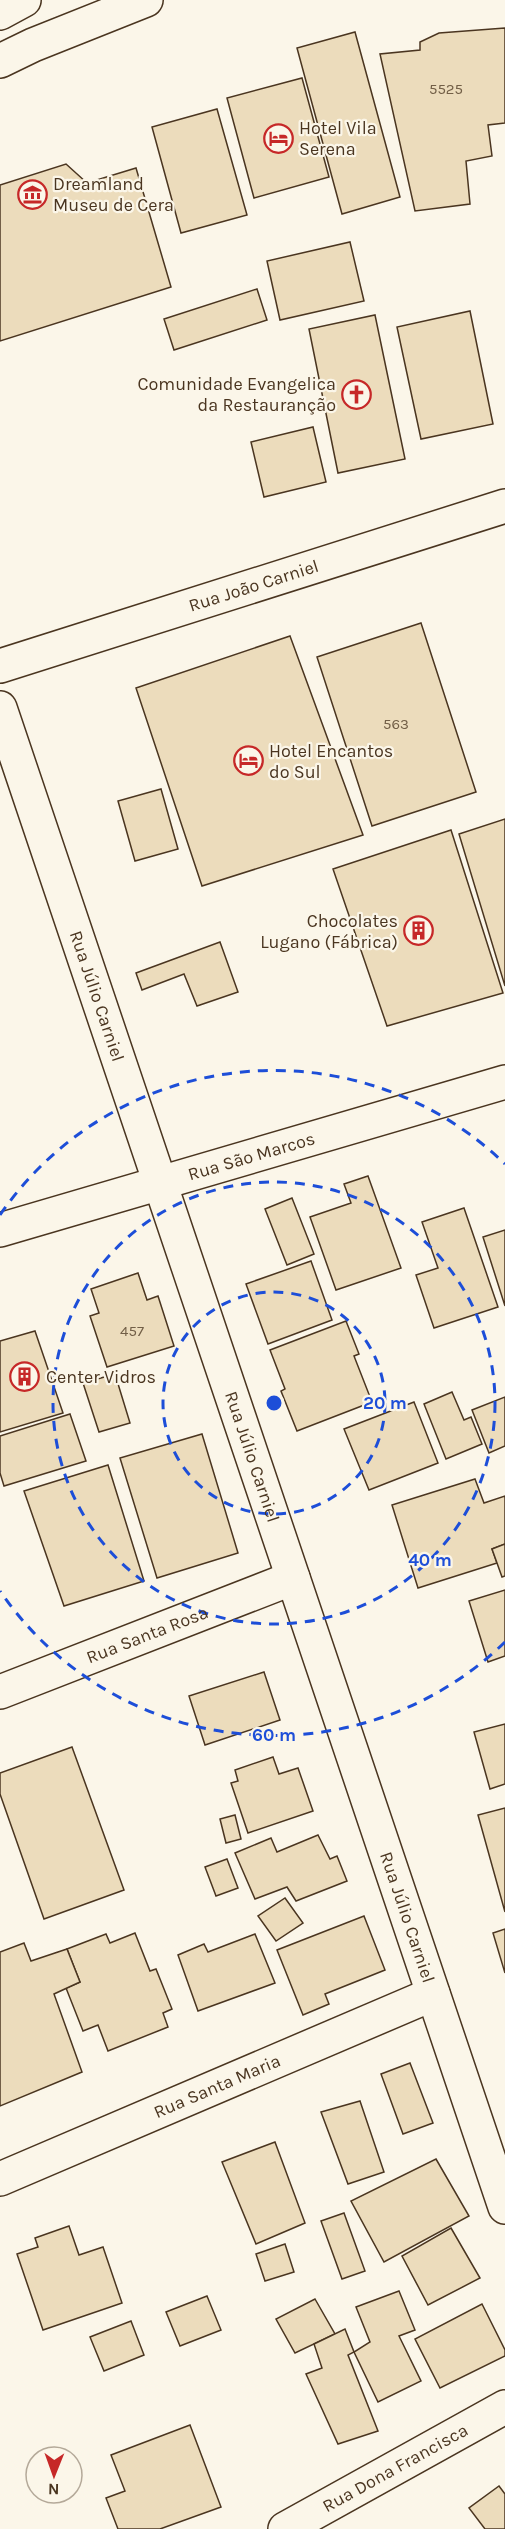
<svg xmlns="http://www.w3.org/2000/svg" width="505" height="2529" viewBox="0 0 505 2529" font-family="Karla,sans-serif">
<rect width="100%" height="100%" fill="#fbf6e9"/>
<g fill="#ecdcbc" stroke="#4a3520" stroke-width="1.5">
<path d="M 505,28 L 505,123 L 488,125 L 492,156 L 466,161 L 470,204 L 415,211 L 380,54 L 420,50 L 420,42 L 439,33 Z"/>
<path d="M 355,32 L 400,197 L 342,214 L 297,48 Z"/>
<path d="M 302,78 L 329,177 L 254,198 L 227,98 Z"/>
<path d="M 217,109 L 247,215 L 181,233 L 152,127 Z"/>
<path d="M 66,164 L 87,183 L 136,168 L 171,287 L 0,341 L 0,185 Z"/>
<path d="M 350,242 L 364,301 L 280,320 L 267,261 Z"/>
<path d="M 257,289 L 267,320 L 174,350 L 164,319 Z"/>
<path d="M 470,311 L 493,424 L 421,439 L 397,327 Z"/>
<path d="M 375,315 L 405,459 L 338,473 L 309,329 Z"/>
<path d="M 313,427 L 326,482 L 264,497 L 251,442 Z"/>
<path d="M 421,623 L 476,792 L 372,826 L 317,657 Z"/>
<path d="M 290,636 L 363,835 L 202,886 L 136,688 Z"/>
<path d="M 161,789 L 178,849 L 135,861 L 118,801 Z"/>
<path d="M 505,819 L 505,986 L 459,834 Z"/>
<path d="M 451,830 L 503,993 L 387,1026 L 333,869 Z"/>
<path d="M 220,942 L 238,992 L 197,1006 L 184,974 L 142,990 L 136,973 Z"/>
<path d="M 368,1176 L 401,1268 L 336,1290 L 310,1217 L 351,1203 L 344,1184 Z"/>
<path d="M 292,1198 L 314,1254 L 287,1265 L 265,1209 Z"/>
<path d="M 464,1208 L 498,1307 L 434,1328 L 416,1275 L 438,1268 L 422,1222 Z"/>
<path d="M 505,1230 L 505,1306 L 483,1237 Z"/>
<path d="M 311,1261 L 332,1320 L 268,1344 L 246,1284 Z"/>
<path d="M 138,1273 L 147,1300 L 158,1296 L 174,1346 L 107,1367 L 90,1316 L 99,1313 L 91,1289 Z"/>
<path d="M 346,1321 L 359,1354 L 354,1356 L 372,1402 L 297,1431 L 281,1391 L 285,1389 L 270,1350 Z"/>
<path d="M 35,1331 L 63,1413 L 0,1432 L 0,1341 Z"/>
<path d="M 115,1374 L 130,1423 L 99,1432 L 83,1383 Z"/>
<path d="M 452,1392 L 464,1420 L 471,1417 L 482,1444 L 446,1459 L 424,1404 Z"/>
<path d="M 505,1397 L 505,1446 L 489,1453 L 472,1410 Z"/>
<path d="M 414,1402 L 438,1463 L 369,1490 L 344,1429 Z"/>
<path d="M 70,1414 L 86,1461 L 4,1486 L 0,1473 L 0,1436 Z"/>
<path d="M 202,1434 L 238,1553 L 157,1578 L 120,1458 Z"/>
<path d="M 108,1465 L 144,1581 L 64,1606 L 24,1491 Z"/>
<path d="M 475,1479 L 484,1503 L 505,1496 L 505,1544 L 492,1549 L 497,1563 L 418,1588 L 392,1505 Z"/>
<path d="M 505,1544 L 505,1576 L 502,1577 L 492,1549 Z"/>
<path d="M 505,1590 L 505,1656 L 488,1662 L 469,1601 Z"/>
<path d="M 264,1672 L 280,1720 L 205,1745 L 189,1696 Z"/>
<path d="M 505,1724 L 505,1784 L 490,1789 L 474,1732 Z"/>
<path d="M 72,1747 L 124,1890 L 44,1919 L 0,1794 L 0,1773 Z"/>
<path d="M 273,1757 L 279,1774 L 298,1768 L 313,1811 L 248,1833 L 231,1783 L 238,1781 L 235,1770 Z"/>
<path d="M 505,1808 L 505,1912 L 478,1815 Z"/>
<path d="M 235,1815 L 241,1839 L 226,1843 L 220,1819 Z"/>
<path d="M 318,1835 L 330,1859 L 337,1856 L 347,1881 L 296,1901 L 287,1887 L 255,1899 L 235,1853 L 271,1838 L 277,1852 Z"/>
<path d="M 227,1859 L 238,1888 L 216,1896 L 205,1867 Z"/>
<path d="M 285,1898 L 303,1923 L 276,1941 L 258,1916 Z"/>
<path d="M 364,1916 L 385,1970 L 325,1994 L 329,2004 L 303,2015 L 277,1950 Z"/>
<path d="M 505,1929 L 505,1973 L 493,1933 Z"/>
<path d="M 135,1933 L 150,1971 L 156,1969 L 172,2009 L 163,2013 L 168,2027 L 108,2051 L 98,2025 L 83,2031 L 66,1988 L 80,1982 L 67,1949 L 106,1934 L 110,1943 Z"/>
<path d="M 255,1934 L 275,1983 L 198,2011 L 178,1955 L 204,1944 L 208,1952 Z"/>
<path d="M 24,1943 L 31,1961 L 67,1949 L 80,1982 L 54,1994 L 82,2072 L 0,2106 L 0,1952 Z"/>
<path d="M 410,2063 L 433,2123 L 403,2134 L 381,2074 Z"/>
<path d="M 360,2101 L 384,2172 L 348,2184 L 321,2112 Z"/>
<path d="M 275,2142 L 305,2223 L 256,2244 L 222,2162 Z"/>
<path d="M 436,2159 L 469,2216 L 384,2262 L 351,2201 Z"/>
<path d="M 344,2213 L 365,2271 L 342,2279 L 321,2221 Z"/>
<path d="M 69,2226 L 79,2255 L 103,2247 L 122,2303 L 43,2330 L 17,2254 L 38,2247 L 35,2238 Z"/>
<path d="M 451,2228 L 480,2278 L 428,2305 L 402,2256 Z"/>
<path d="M 285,2244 L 294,2272 L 265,2281 L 256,2254 Z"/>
<path d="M 399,2291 L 415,2330 L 399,2336 L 421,2381 L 378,2402 L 354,2352 L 370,2342 L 356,2307 Z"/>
<path d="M 207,2296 L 221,2330 L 180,2346 L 166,2312 Z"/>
<path d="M 315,2299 L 335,2334 L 295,2353 L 276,2319 Z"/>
<path d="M 482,2304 L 505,2350 L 505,2356 L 440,2388 L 415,2339 Z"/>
<path d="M 131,2321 L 144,2355 L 104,2371 L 90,2337 Z"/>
<path d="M 345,2329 L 354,2352 L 348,2355 L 378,2431 L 338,2444 L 306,2374 L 322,2368 L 314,2344 Z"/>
<path d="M 190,2425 L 221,2507 L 160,2529 L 118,2529 L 106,2498 L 125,2491 L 111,2455 Z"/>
<path d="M 499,2486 L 505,2494 L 505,2529 L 485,2529 L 469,2508 Z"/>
</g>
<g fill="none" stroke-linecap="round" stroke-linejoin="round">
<defs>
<g id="street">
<path id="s1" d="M 0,708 L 505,2207"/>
<path id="s2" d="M 0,1230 L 505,1082"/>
<path id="s3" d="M 0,1692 L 293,1578"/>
<path id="s4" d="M 0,2179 L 433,1994"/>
<path id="s5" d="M 285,2529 L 505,2407"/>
</g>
<g id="secondary">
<path id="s6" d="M 0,666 L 505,506"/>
</g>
<g id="primary">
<path d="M 0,13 L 24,0"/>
<path d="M 0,61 L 33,45 L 146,0"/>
</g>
</defs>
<use href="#street" stroke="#4a3520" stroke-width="36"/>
<use href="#secondary" stroke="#4a3520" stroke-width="36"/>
<use href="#primary" stroke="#4a3520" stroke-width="36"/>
<use href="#street" stroke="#fbf6e9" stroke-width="33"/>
<use href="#secondary" stroke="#fbf6e9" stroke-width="33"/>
<use href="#primary" stroke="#fbf6e9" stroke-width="33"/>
</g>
<g fill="none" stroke="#1d4ed8" stroke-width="3" stroke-dasharray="10 8">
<circle cx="274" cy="1403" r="111"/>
<circle cx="274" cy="1403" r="221"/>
<path d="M505 1642A332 332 0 0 1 0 1591M0 1215A332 332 0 0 1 505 1164"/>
</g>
<defs>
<symbol id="hotel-ring" viewBox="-11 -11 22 22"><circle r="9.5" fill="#fbf6e9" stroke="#c62828" stroke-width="1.5"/><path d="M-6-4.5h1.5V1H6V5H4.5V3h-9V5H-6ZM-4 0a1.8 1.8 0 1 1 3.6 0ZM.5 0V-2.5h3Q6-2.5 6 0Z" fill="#c62828"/></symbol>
<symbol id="museum-ring" viewBox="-11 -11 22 22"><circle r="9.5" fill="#fbf6e9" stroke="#c62828" stroke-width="1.5"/><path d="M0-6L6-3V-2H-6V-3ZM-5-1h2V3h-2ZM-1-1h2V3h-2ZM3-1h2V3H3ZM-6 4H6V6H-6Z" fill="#c62828"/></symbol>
<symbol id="church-ring" viewBox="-11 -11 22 22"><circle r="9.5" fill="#fbf6e9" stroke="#c62828" stroke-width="1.5"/><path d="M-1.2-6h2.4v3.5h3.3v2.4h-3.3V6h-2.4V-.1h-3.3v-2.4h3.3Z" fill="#c62828"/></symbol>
<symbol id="building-ring" viewBox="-11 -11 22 22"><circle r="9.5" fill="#fbf6e9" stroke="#c62828" stroke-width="1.5"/><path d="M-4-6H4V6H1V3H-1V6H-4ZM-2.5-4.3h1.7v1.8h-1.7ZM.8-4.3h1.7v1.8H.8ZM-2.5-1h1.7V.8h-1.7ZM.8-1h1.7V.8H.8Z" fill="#c62828"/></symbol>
</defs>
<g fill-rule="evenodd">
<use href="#hotel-ring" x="262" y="122" width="33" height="33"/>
<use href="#museum-ring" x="16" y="178" width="33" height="33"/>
<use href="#church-ring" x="340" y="378" width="33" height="33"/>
<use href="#hotel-ring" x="232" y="744" width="33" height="33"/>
<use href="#building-ring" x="402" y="914" width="33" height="33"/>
<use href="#building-ring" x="8" y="1360" width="33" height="33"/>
</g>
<g text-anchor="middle" stroke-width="4.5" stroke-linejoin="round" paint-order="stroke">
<g font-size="15" fill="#725f47">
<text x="446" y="94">5525</text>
<text x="396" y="729">563</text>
<text x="132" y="1336">457</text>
</g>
<g font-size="18" fill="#4a3520" stroke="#fbf6e9" text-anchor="start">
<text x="299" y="134">Hotel Vila<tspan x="299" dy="21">Serena</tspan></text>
<text x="53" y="190">Dreamland<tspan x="53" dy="21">Museu de Cera</tspan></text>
<text x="336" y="390" text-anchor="end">Comunidade Evangelica<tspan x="336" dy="21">da Restauranção</tspan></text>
<text x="269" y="757">Hotel Encantos<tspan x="269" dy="21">do Sul</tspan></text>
<text x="398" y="927" text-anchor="end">Chocolates<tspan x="398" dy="21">Lugano (Fábrica)</tspan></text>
<text x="46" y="1383">Center Vidros</text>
</g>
<g font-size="18" fill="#4a3520" stroke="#fbf6e9">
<text dy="6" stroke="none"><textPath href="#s6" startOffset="266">Rua João Carniel</textPath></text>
<text dy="6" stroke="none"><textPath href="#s1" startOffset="304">Rua Júlio Carniel</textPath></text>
<text dy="6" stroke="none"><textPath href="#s2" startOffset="262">Rua São Marcos</textPath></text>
<text dy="6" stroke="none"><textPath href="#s1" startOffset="790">Rua Júlio Carniel</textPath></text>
<text dy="6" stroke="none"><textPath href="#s3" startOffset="158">Rua Santa Rosa</textPath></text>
<text dy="6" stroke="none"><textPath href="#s1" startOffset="1276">Rua Júlio Carniel</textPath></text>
<text dy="6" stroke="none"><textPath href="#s4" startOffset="236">Rua Santa Maria</textPath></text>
<text dy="6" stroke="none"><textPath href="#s5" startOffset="126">Rua Dona Francisca</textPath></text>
</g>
</g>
<circle cx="274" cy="1403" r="9" fill="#1d4ed8" stroke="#fbf6e9" stroke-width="3"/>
<g font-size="18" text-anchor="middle" font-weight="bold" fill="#1d4ed8" stroke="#fbf6e9" stroke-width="4.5" stroke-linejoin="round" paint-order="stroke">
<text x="385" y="1409">20 m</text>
<text x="430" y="1566">40 m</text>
<text x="274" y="1741">60 m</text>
</g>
<g transform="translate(54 2475) rotate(181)"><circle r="28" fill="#fbf6e9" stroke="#b4a999" stroke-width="1.5"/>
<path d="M0-4.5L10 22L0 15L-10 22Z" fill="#c62828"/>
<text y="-9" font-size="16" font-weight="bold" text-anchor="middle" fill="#4a3520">N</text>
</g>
</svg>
